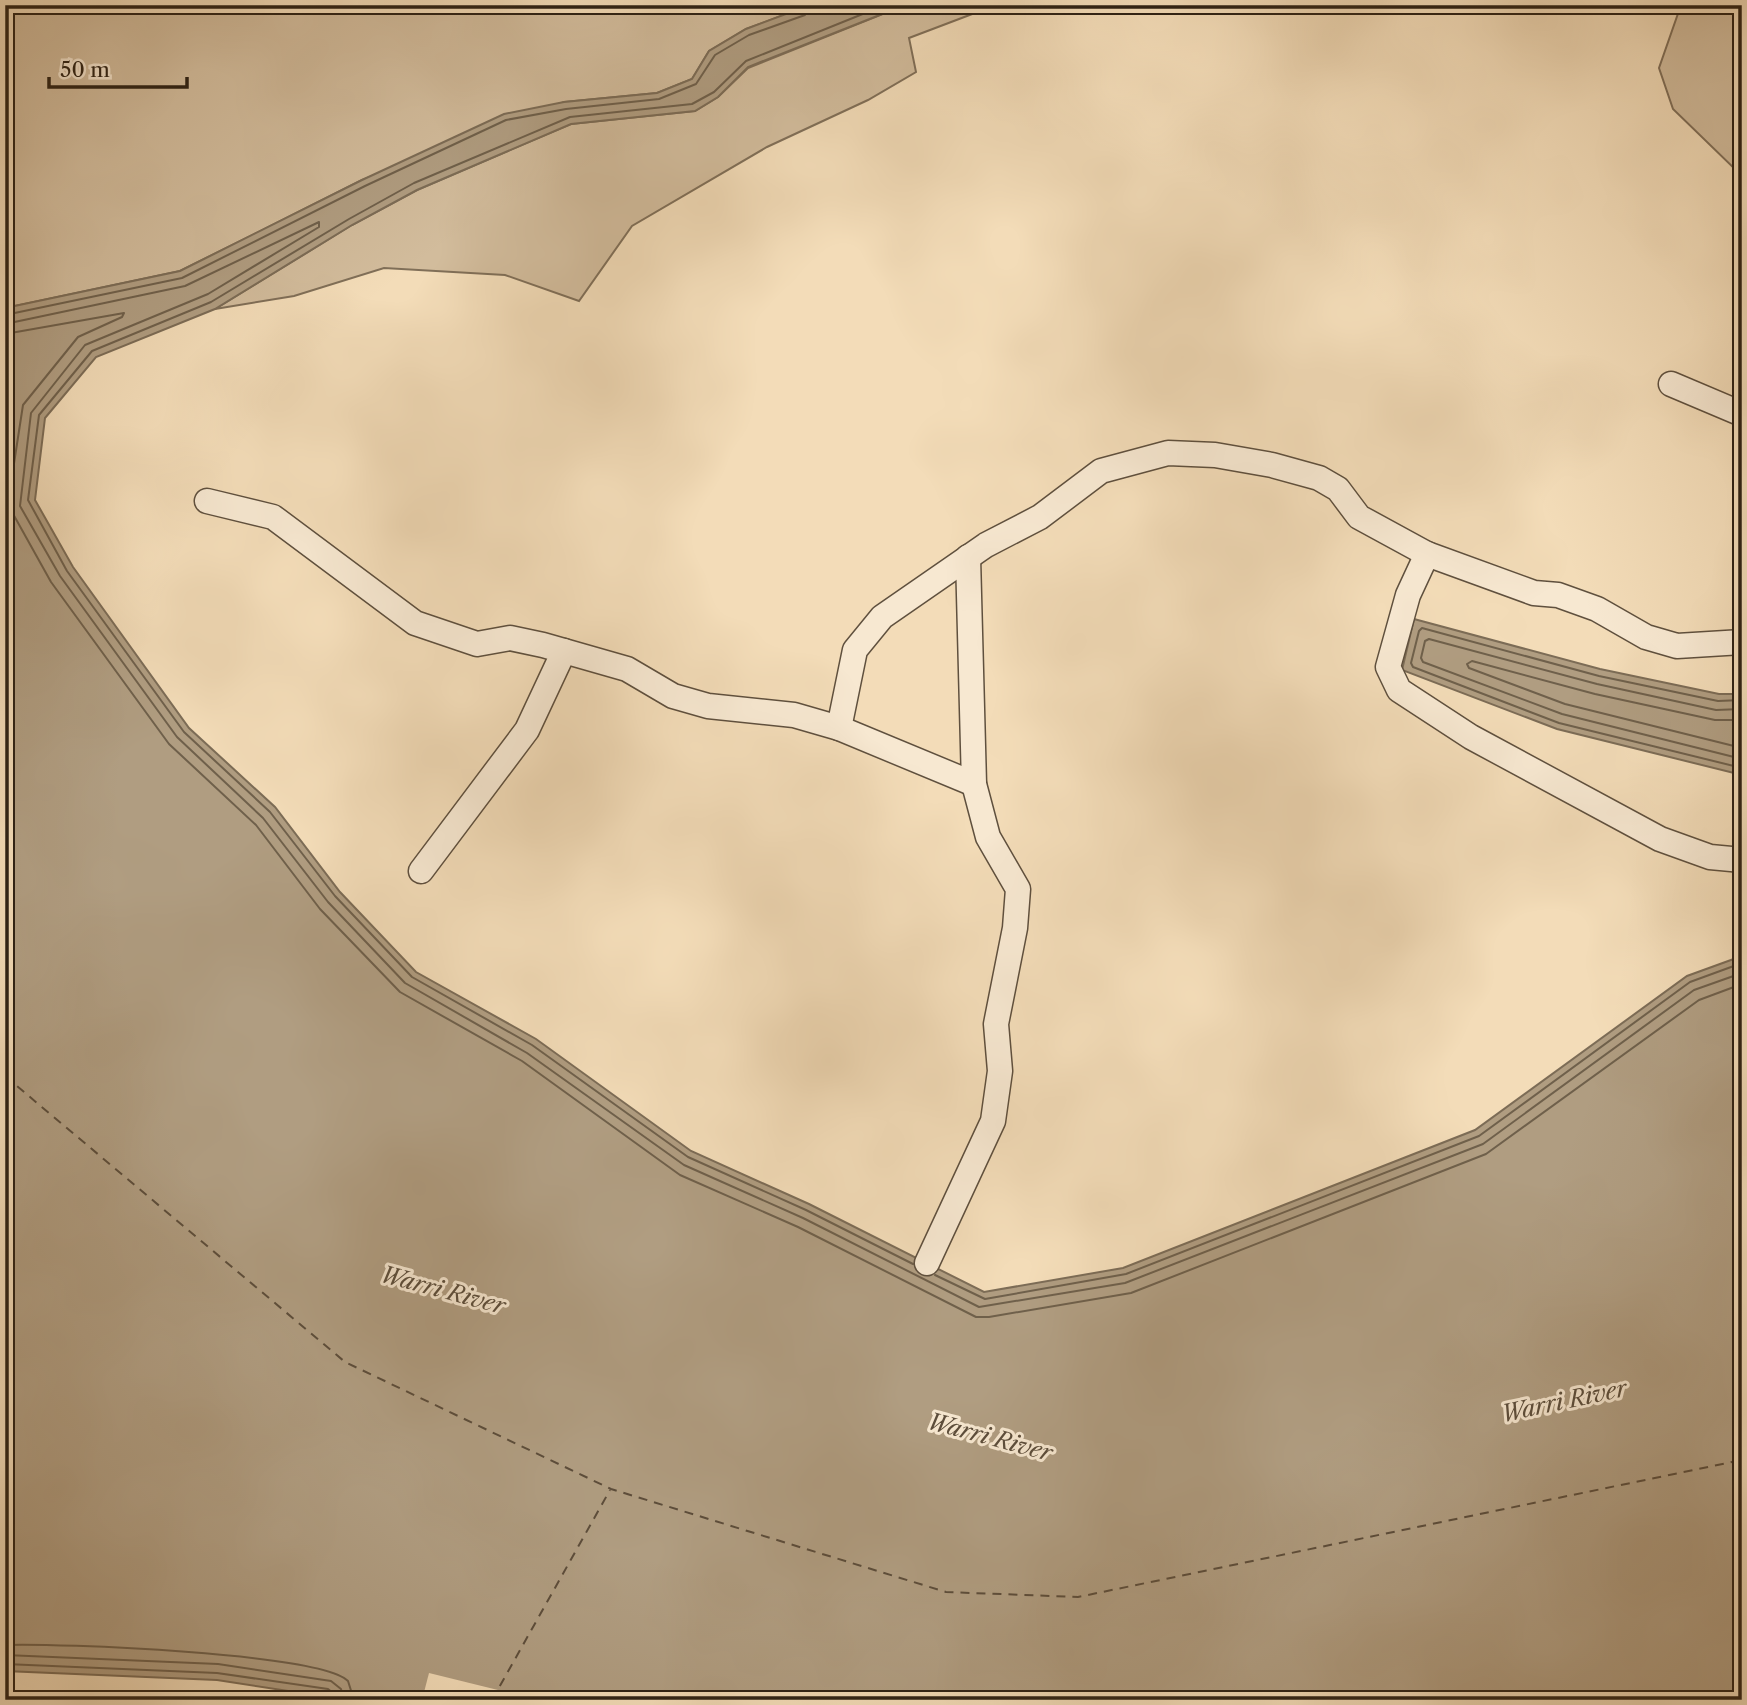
<svg xmlns="http://www.w3.org/2000/svg" width="1747" height="1705" viewBox="0 0 1747 1705" font-family="'Libre Caslon Text',serif">
<rect width="100%" height="100%" fill="#f3dcb8"/>
<filter id="stains"><feTurbulence type="fractalNoise" baseFrequency=".00286" numOctaves="4"/><feColorMatrix values="0 0 0 0 .2 0 0 0 0 .09 0 0 0 0 .02 0 0 0 .5 -.17"/></filter>
<radialGradient id="worn" r=".72"><stop offset=".6" stop-color="#630" stop-opacity="0"/><stop offset="1" stop-color="#630" stop-opacity=".3"/></radialGradient>
<g fill="#d2bc9c" stroke="#806f58" stroke-width="2">
<path d="M 5,5 L 810,5 L 746,29 L 709,51 L 692,79 L 657,93 L 564,102 L 362,180 L 180,271 L 5,308 Z"/>
<path d="M 905,5 L 996,5 L 909,38 L 916,72 L 868,100 L 767,147 L 632,226 L 579,301 L 505,275 L 384,268 L 294,296 L 215,309 L 352,225 L 417,190 L 571,124 L 695,111 L 718,97 L 748,68 Z"/>
<path d="M 1681,5 L 1742,5 L 1742,176 L 1673,109 L 1659,68 Z"/>
</g>
<g fill="#b09d81" stroke="#7c6c56" stroke-width="2">
<path d="M 810,5 L 905,5 L 748,67 L 718,97 L 695,111 L 571,124 L 417,190 L 352,225 L 215,309 L 96,357 L 45,418 L 35,500 L 73,567 L 189,728 L 275,807 L 340,892 L 416,972 L 536,1039 L 691,1151 L 809,1204 L 984,1292 L 1123,1268 L 1475,1130 L 1687,976 L 1742,956 L 1742,1700 L 347,1700 L 217,1680 L 5,1671 L 5,308 L 180,271 L 362,180 L 504,114 L 564,102 L 657,93 L 692,79 L 709,51 L 746,29 Z"/>
<path d="M 1414,619 L 1600,669 L 1719,694 L 1742,694 L 1742,775 L 1557,729 L 1402,670 Z"/>
</g>
<path fill="#f3dcb8" d="M 429,1673 L 498,1690 L 536,1700 L 422,1700 Z"/>
<g fill="none" stroke-linecap="round" stroke-linejoin="round">
<g stroke="#6f604b" stroke-width="2">
<path d="M 885,5 L 746,61 L 714,92 L 692,104 L 570,117 L 414,183 L 349,219 L 211,302 L 92,351 L 39,415 L 28,500 L 67,571 L 184,732 L 270,812 L 335,896 L 412,977 L 532,1045 L 688,1157 L 806,1210 L 913,1264"/>
<path d="M 5,315 L 182,278 L 365,186 L 506,120 L 566,109 L 659,99 L 696,84 L 715,55 L 749,35 L 805,15 L 809,5"/>
<path d="M 5,324 L 185,286 L 319,222 L 319,227 L 208,294 L 85,345 L 31,413 L 20,506 L 60,576 L 177,737 L 263,818 L 328,902 L 405,983 L 527,1053 L 684,1165 L 803,1218 L 979,1307 L 1125,1283 L 1483,1144 L 1694,990 L 1742,973"/>
<path d="M 5,334 L 124,313 L 122,317 L 78,337 L 23,405 L 9,496 L 12,512 L 51,582 L 169,744 L 256,825 L 320,909 L 400,992 L 522,1061 L 680,1175 L 798,1227 L 976,1317 L 989,1317 L 1131,1293 L 1486,1154 L 1699,1000 L 1742,984"/>
<path d="M 1742,700 L 1718,701 L 1599,676 L 1422,628 L 1419,631 L 1411,663 L 1413,667 L 1559,723 L 1742,768"/>
<path d="M 1742,709 L 1716,710 L 1597,684 L 1429,639 L 1425,641 L 1421,658 L 1423,662 L 1562,714 L 1742,759"/>
<path d="M 1742,720 L 1715,720 L 1595,694 L 1472,661 L 1467,664 L 1469,668 L 1565,704 L 1742,748"/>
<path d="M 935,1275 L 985,1299 L 1126,1274 L 1479,1136 L 1690,982 L 1742,963"/>
<path d="M 5,1645 C 56,1643 321,1653 348,1681 L 354,1700"/>
<path d="M 5,1655 L 218,1664 L 331,1681 L 341,1689 L 343,1700"/>
<path d="M 5,1664 L 217,1673 L 328,1689 L 333,1693 L 335,1700"/>
</g>
<g stroke="#5c4d3b" stroke-width="2" stroke-dasharray="9 7" stroke-linecap="butt">
<path d="M 5,1076 L 345,1362 L 611,1489 L 946,1592 L 1078,1597 L 1742,1460"/>
<path d="M 492,1700 L 610,1490"/>
</g>
<defs>
<g id="minor">
<path d="M 1671,384 L 1742,414"/>
<path d="M 207,501 L 273,517 L 415,623 L 477,644 L 510,638 L 543,645 L 627,669 L 673,696 L 708,706 L 794,715 L 839,728 L 974,784"/>
<path d="M 1427,554 L 1408,595 L 1388,667 L 1399,690 L 1471,737 L 1660,839 L 1710,857 L 1742,860"/>
<path d="M 839,728 L 855,650 L 882,617 L 986,545 L 1040,517 L 1101,471 L 1168,453 L 1215,455 L 1272,465 L 1319,478 L 1338,489 L 1359,517 L 1427,554 L 1534,593 L 1558,595 L 1597,609 L 1646,637 L 1677,646 L 1742,642"/>
<path d="M 421,871 L 527,730 L 564,651"/>
<path d="M 927,1263 L 993,1121 L 1000,1071 L 996,1024 L 1015,928 L 1018,889 L 988,837 L 974,784 L 968,557"/>
</g>
</defs>
<use href="#minor" stroke="#5f503e" stroke-width="27"/>
<use href="#minor" stroke="#f7e8d1" stroke-width="24"/>
</g>
<g text-anchor="middle" stroke-width="6" stroke-linejoin="round" paint-order="stroke">
<g font-size="23" font-style="italic" fill="#5c4d3b" stroke="#f7e8d1">
<text transform="translate(443 1290) rotate(15)" y="8">Warri River</text>
<text transform="translate(1564 1401) rotate(-12)" y="8">Warri River</text>
<text transform="translate(990 1437) rotate(15)" y="8">Warri River</text>
</g>
</g>
<rect width="1747" height="1705" fill="none" stroke="#f3dcb8" stroke-width="28"/>
<rect x="7" y="7" width="1733" height="1691" fill="none" stroke="#2e2215" stroke-width="3.5"/>
<rect x="14" y="14" width="1719" height="1677" fill="none" stroke="#2e2215" stroke-width="2"/>
<path d="M49 77v10h138v-10" fill="none" stroke="#2e2215" stroke-width="3.5"/>
<text x="60" y="77" font-size="21" fill="#2e2215" stroke="#f7e8d1" stroke-width="5" paint-order="stroke">50 m</text>
<rect width="100%" height="100%" filter="url(#stains)"/>
<rect width="100%" height="100%" fill="url(#worn)"/>
</svg>
